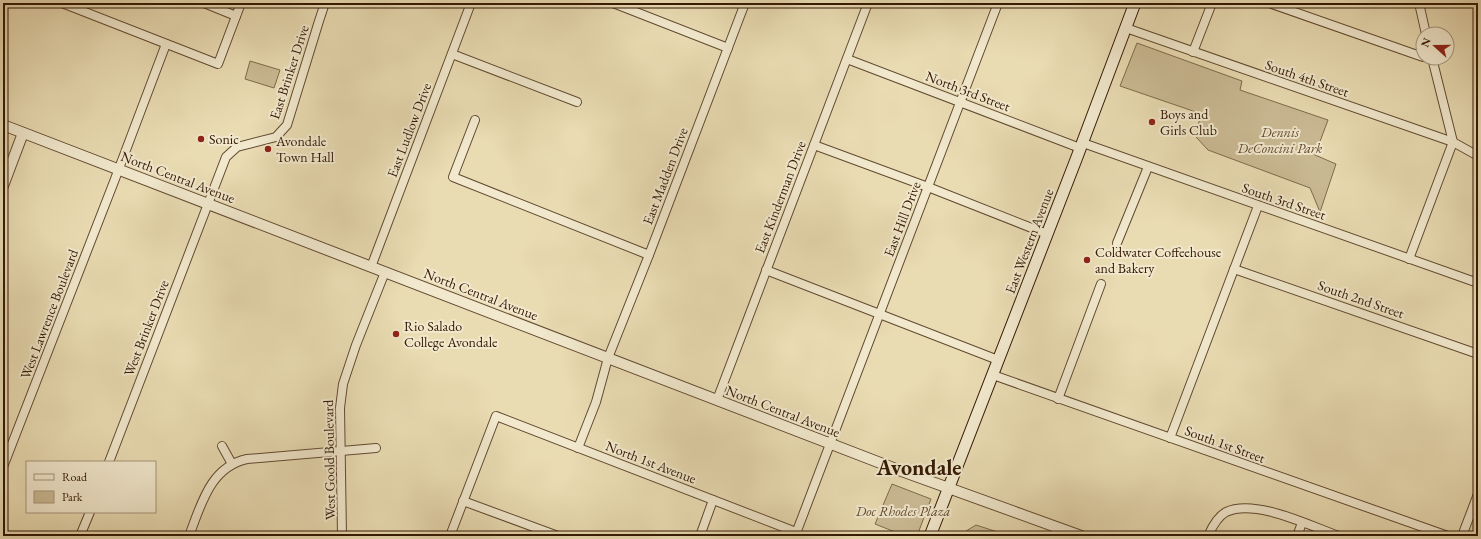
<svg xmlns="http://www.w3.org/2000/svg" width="1481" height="539" viewBox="0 0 1481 539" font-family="'EB Garamond',serif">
<rect width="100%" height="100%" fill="#e9dbb2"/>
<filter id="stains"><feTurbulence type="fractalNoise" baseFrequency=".005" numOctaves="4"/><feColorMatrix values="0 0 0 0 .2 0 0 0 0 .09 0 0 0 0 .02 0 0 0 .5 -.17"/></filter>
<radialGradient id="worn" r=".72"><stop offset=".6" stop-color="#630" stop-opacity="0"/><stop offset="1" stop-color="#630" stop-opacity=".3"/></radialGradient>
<g fill="#caba94" stroke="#7f6a4c">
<path d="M 1137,43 L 1242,81 L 1240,90 L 1328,120 L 1315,155 L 1336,164 L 1320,212 L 1310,188 L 1208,150 L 1196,137 L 1200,117 L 1193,111 L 1120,86 Z"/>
<path d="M 250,61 L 280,70 L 274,88 L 245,79 Z"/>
<path d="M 892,484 L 931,499 L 917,536 L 905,536 L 875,524 Z"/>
<path d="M 976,525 L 1010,536 L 964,536 L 966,531 Z"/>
</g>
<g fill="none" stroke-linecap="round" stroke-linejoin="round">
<defs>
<g id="minor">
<path d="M 62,3 L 218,64 L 241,3"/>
<path d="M 204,3 L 236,16"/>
<path d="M 613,3 L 728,48"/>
<path d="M 1269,3 L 1423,57"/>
<path d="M 1419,3 L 1426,34"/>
<path d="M 1126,28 L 1453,142 L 1478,156"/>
<path d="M 1193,52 L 1212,3"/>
<path d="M 452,54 L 577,102"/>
<path d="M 847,59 L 1080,148"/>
<path d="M 475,120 L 453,177 L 649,255"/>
<path d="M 1083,143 L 1478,283"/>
<path d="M 814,145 L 928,187 L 1047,234"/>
<path d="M 1117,243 L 1148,167"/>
<path d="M 1409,259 L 1453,142 L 1432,58"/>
<path d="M 371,267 L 471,3"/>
<path d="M 1234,269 L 1478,354"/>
<path d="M 766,270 L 998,360"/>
<path d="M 993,375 L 1448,536"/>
<path d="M 1058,399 L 1101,284"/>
<path d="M 717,400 L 868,3"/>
<path d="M 1170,438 L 1258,206"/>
<path d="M 222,446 L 232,464"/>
<path d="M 578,448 L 596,402 L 608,358 L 649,255 L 745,3"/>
<path d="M 109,462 L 226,157 L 237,147 L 276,137 L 287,125 L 319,21 L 325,3"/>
<path d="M 3,467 L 115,179 L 166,44"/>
<path d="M 463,501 L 558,536"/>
<path d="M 80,536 L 90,512"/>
<path d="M 189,536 C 201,505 210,467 247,459 L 376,448"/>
<path d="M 342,536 L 340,408 L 343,384 L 356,345 L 385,272"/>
<path d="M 450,536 L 496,416 L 796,532"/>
<path d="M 700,536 L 713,500"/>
<path d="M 795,536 L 998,3"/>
<path d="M 1208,536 C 1212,527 1217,517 1226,512 C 1255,498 1310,526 1339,536"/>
<path d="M 1297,536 L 1302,523"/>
<path d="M 1462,536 L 1478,494"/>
</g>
<g id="tertiary">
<path d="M 3,125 L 896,469 L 1081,536"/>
<path d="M 3,186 L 23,133"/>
</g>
<path id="secondary" d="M 930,536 L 1077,157 L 1135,3"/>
</defs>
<use href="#minor" stroke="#614a30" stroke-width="10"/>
<use href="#tertiary" stroke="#614a30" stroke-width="12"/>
<use href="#secondary" stroke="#341904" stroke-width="13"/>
<use href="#minor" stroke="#f1e8cd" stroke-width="8"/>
<use href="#tertiary" stroke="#f1e8cd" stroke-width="10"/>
<use href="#secondary" stroke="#f1e8cd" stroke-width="11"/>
</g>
<g fill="#8f2418" stroke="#f1e8cd" stroke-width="1.5">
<circle cx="1152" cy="122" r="4"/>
<circle cx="201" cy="139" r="4"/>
<circle cx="268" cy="149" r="4"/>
<circle cx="1087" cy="260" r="4"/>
<circle cx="396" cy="334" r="4"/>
</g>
<g text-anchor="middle" stroke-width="4" stroke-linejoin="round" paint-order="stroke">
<g font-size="14" fill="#341904" stroke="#f1e8cd">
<text transform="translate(289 72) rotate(-72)" y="5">East Brinker Drive</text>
<text transform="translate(1307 78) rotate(19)" y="5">South 4th Street</text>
<text transform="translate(968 91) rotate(21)" y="5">North 3rd Street</text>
<text transform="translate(409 130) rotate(-69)" y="5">East Ludlow Drive</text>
<text transform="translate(665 176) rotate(-69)" y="5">East Madden Drive</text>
<text transform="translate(178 177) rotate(21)" y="5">North Central Avenue</text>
<text transform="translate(780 197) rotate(-69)" y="5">East Kinderman Drive</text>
<text transform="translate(1284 201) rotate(19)" y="5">South 3rd Street</text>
<text transform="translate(902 219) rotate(-69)" y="5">East Hill Drive</text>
<text transform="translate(1029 241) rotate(-69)" y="5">East Western Avenue</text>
<text transform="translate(481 294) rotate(21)" y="5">North Central Avenue</text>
<text transform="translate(1361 299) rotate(19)" y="5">South 2nd Street</text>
<text transform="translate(49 314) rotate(-69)" y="5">West Lawrence Boulevard</text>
<text transform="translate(146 328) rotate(-69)" y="5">West Brinker Drive</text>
<text transform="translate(783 411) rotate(21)" y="5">North Central Avenue</text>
<text transform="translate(1225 444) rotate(20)" y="5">South 1st Street</text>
<text transform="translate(329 460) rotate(-91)" y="5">West Goold Boulevard</text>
<text transform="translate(651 462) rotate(21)" y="5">North 1st Avenue</text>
</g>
<g font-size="14" fill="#341904" stroke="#f1e8cd" text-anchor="start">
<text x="1160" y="119">Boys and<tspan x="1160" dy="16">Girls Club</tspan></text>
<text x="209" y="144">Sonic</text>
<text x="276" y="146">Avondale<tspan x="276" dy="16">Town Hall</tspan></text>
<text x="1095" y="257">Coldwater Coffeehouse<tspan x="1095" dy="16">and Bakery</tspan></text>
<text x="404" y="331">Rio Salado<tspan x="404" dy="16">College Avondale</tspan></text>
</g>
<g font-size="14" font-style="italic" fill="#61492f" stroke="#f1e8cd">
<text x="1280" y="137">Dennis<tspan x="1280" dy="16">DeConcini Park</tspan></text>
<text x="903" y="516">Doc Rhodes Plaza</text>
</g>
<g font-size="22" font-weight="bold" fill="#341904" stroke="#f1e8cd">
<text x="919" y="475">Avondale</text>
</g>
</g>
<rect width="1481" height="539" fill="none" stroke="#e9dbb2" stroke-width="16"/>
<rect x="4" y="4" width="1473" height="531" fill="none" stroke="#341904" stroke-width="2"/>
<rect x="8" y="8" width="1465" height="523" fill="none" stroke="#341904"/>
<rect x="26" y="461" width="130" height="52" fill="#f1e8cd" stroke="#a5957d"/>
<rect x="34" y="474" width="20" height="6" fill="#f1e8cd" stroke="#a5957d"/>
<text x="62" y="481" font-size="12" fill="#341904">Road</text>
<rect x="34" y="491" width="20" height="12" fill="#caba94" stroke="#a5957d"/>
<text x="62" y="501" font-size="12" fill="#341904">Park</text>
<g transform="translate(1435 46) rotate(291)"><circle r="19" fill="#f1e8cd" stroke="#a5957d"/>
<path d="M0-3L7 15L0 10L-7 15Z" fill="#8f2418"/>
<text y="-6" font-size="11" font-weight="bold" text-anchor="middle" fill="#341904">N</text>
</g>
<rect width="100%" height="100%" filter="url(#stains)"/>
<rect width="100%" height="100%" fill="url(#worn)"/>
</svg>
